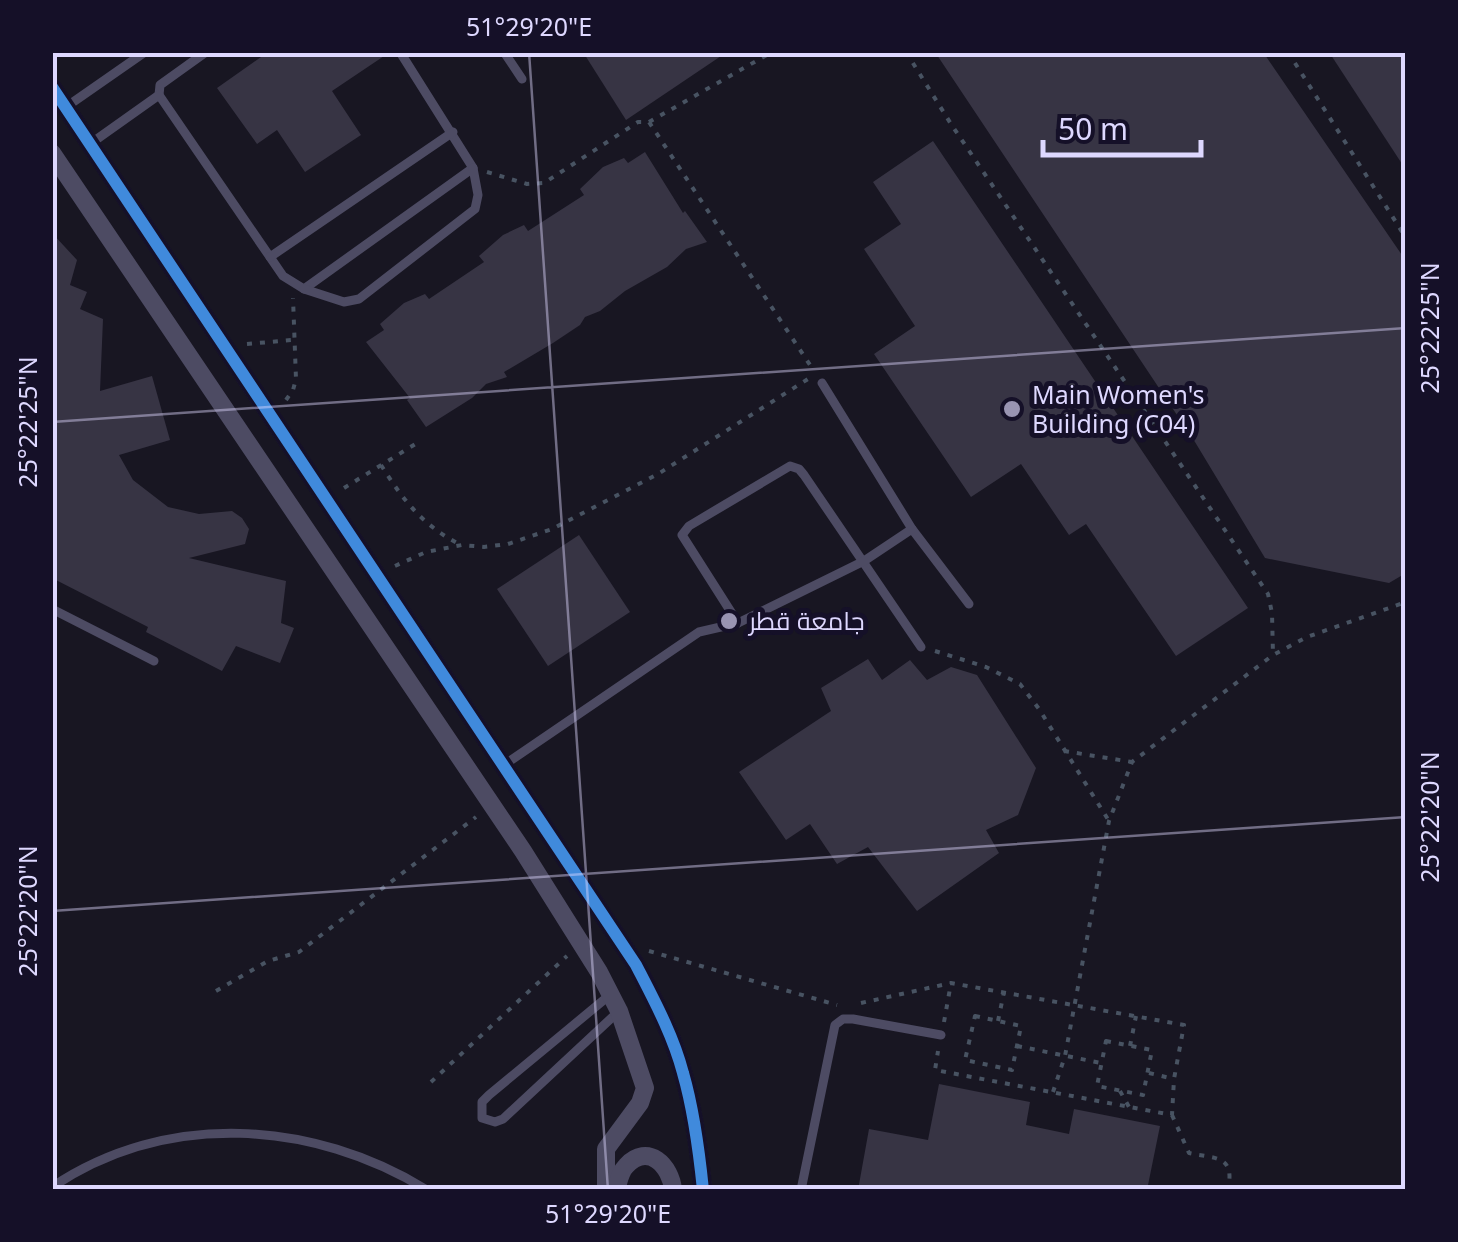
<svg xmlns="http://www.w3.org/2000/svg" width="1458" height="1242" viewBox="0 0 1458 1242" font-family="'Noto Sans',Cairo,sans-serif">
<rect width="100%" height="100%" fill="#181622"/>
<g fill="#373444">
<path d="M 268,52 L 390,52 L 332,91 L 361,135 L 305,172 L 277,130 L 257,144 L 217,88 Z"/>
<path d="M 583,52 L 727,52 L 626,120 Z"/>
<path d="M 935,52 L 1263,52 L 1406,261 L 1406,573 L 1389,583 L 1265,558 L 1195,442 Z"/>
<path d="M 1329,52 L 1406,52 L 1406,170 Z"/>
<path d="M 933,141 L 1248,608 L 1176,656 L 1086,524 L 1069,535 L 1021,464 L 971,497 L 874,354 L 915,326 L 864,249 L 901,224 L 873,182 Z"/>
<path d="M 645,152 L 683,213 L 685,211 L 707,242 L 686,249 L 667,267 L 625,291 L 600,311 L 585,317 L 580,325 L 553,343 L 504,372 L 507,377 L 486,384 L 472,398 L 426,427 L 407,400 L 410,398 L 366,342 L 384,330 L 380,324 L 404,303 L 425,294 L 429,299 L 484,262 L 479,256 L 503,235 L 524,225 L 528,231 L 584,195 L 580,189 L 603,167 L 624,158 L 628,163 Z"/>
<path d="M 52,233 L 77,260 L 70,285 L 87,292 L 80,309 L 103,319 L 100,391 L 152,376 L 170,440 L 119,455 L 133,480 L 168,507 L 199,514 L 232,511 L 242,518 L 249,529 L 245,544 L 189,558 L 286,581 L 281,623 L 294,628 L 280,663 L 236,646 L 222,671 L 146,632 L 148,627 L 52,578 Z"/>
<path d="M 579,535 L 630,612 L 548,666 L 497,589 Z"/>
<path d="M 868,659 L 882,680 L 910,660 L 927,680 L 951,667 L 977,675 L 1036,768 L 1018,815 L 986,830 L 999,853 L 917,911 L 868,847 L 837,864 L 810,824 L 786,840 L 739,772 L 831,711 L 821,688 Z"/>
<path d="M 939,1084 L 1030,1102 L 1026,1125 L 1069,1134 L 1074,1109 L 1160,1126 L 1147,1190 L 858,1190 L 869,1129 L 928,1140 Z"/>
</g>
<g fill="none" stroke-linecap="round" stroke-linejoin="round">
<g stroke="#485362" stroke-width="4" stroke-dasharray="5 8" stroke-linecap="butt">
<path d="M 906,52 L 951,124 L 1268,594 L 1272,613 L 1273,655"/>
<path d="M 1288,52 L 1406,238"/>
<path d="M 649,122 L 772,52"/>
<path d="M 487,172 L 527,184 L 544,183 L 638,122 L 649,122 L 814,371"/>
<path d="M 247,344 L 292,340"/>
<path d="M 286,400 L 293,390 L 296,379 L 293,298"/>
<path d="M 381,465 C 403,500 423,526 461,545"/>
<path d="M 344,488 L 417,443"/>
<path d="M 395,566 L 426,552 L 462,545 L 484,547 L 508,544 L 552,529 L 658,474 L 808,379"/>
<path d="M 935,651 L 986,667 L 1020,684 L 1039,709 L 1109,821"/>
<path d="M 1064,751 L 1132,762"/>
<path d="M 649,951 L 837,1005"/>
<path d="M 216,991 L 268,961 L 299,952 L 476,817"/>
<path d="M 861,1003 L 951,983 L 1184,1025 L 1174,1079 L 1172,1115 L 935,1070 L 938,1051"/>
<path d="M 975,1016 L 1021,1026 L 1012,1070 L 965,1060 Z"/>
<path d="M 998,1021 L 1004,992"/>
<path d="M 944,1022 L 951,983"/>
<path d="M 1106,1041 L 1152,1050 L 1143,1095 L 1097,1086 Z"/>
<path d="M 1017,1046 L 1101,1063"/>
<path d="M 1130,1046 L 1136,1016"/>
<path d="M 1149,1073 L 1174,1079"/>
<path d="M 431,1082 L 567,956"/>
<path d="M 1120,1091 L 1129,1107"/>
<path d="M 1053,1092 L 1065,1056 L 1109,821 L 1132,762 L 1273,655 L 1307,637 L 1406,602"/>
<path d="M 1172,1115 L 1189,1153 C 1217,1159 1235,1155 1228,1190"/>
</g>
<g stroke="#4d4b63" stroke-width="9">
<path d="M 504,52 L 522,79"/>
<path d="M 159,95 L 160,85 L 206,52"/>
<path d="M 66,107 L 145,52"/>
<path d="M 90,144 L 159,95 L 283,276 L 304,289 L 473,168 L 400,52"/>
<path d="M 270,257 L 453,132"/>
<path d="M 304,289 L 344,302 L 359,299 L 475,209 L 478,195 L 473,168"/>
<path d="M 912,529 L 969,604"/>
<path d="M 52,609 L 154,661"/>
<path d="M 738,623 L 682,535 L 689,526 L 790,466 L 799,469 L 804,475 L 921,647"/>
<path d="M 504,765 L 699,632 L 738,623 L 864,561 L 912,529 L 822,383"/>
<path d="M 611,994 L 489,1095 L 482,1102 L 482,1118 L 495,1122 L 503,1119 L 619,1011"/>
<path d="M 52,1187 C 167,1110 313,1120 427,1190"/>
<path d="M 801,1190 L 835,1025 L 843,1019 L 853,1019 L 941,1035"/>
</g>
<g stroke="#4d4b63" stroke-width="18">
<path d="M 52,87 L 636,965 C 654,1000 673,1035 683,1073 C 694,1111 699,1150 703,1190"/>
<path d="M 52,153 L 523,851 L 599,972 L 619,1011 L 645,1088 L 640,1103 L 606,1149 L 606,1190"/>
<path d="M 616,1190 C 619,1181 620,1172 626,1166 C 648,1142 671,1166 673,1190"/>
</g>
<defs>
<path id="cycleway" d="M 52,87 L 636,965 C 654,1000 673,1035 683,1073 C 694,1111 699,1150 703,1190"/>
</defs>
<use href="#cycleway" stroke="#151028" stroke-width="19"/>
<use href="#cycleway" stroke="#408adc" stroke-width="12"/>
</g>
<path fill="none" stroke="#ded8ff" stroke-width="2.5" stroke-opacity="0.45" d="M 529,52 L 608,1190M 52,422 L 1406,328M 52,911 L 1406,817"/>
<g fill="#9994b2" stroke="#151028" stroke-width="4">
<circle cx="1012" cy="409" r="10"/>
<circle cx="729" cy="621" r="10"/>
</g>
<g text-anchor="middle" stroke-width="10" stroke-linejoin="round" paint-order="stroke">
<g font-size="25" fill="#ded8ff" stroke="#151028" text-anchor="start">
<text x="1032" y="404">Main Women's<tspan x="1032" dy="29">Building (C04)</tspan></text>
<text x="749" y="630">جامعة قطر</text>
</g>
</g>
<rect width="1458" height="1242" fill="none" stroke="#151028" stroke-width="110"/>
<path d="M1043 140v15h158v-15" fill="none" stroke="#ded8ff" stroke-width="5"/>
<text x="1058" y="140" font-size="30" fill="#ded8ff" stroke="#151028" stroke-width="8" paint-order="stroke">50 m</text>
<rect x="55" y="55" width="1348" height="1132" fill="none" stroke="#ded8ff" stroke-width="4"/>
<g font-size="25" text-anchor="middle" fill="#ded8ff">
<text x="529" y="36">51°29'20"E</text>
<text transform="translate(1430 328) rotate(-90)" y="9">25°22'25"N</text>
<text transform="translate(28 422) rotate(-90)" y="9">25°22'25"N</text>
<text transform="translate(1430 817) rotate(-90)" y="9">25°22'20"N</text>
<text transform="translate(28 911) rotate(-90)" y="9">25°22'20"N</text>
<text x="608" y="1223">51°29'20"E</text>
</g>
</svg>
